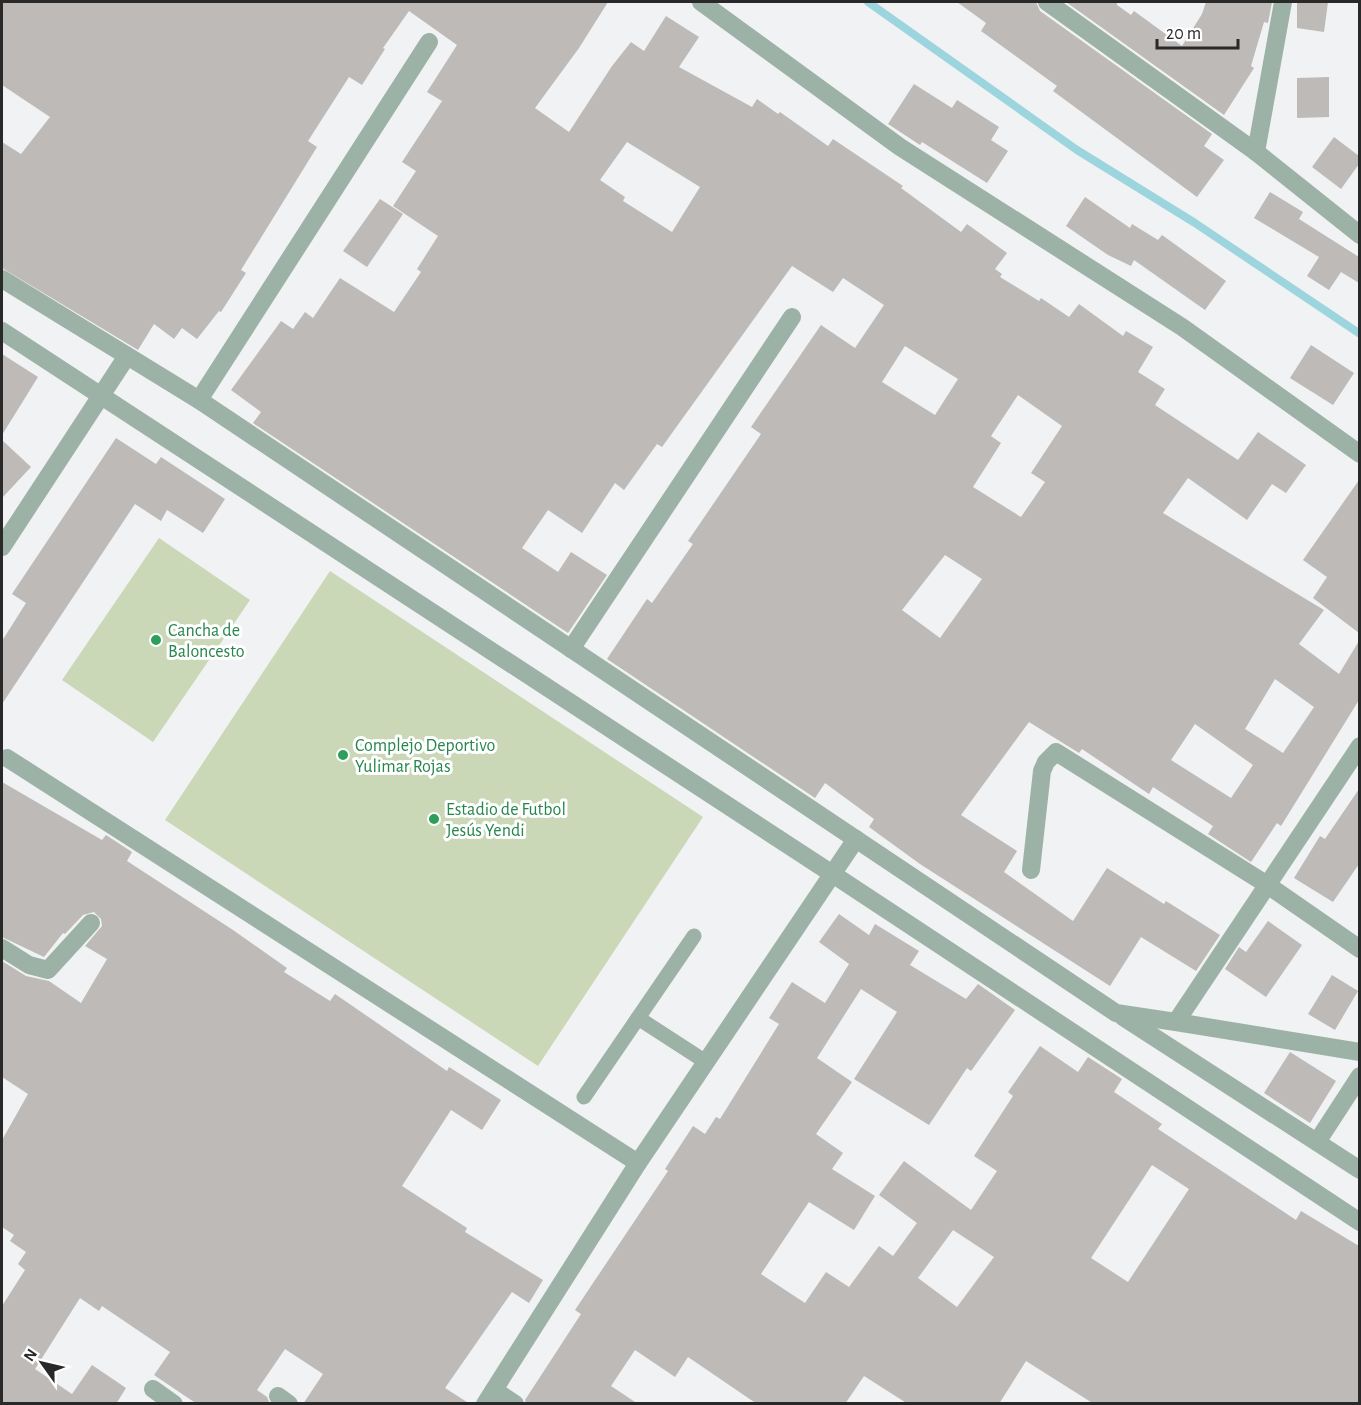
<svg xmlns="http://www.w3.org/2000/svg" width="1361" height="1405" viewBox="0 0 1361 1405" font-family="'Alegreya Sans',sans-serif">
<rect width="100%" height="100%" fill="#f0f2f4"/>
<g fill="#cbd8b8">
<path d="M 159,538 L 250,600 L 153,742 L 62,680 Z"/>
<path d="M 330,571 L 703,817 L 538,1066 L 165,820 Z"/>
</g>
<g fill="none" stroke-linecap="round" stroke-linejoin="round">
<path stroke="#9cd5dd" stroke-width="8" d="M 868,2 L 1077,150 L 1195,223 L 1360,334"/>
</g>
<g fill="#bdbab8" fill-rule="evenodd">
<path d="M 2,2 L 608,2 L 579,48 L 535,108 L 569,132 L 612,66 L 631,42 L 644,51 L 666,16 L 699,37 L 679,67 L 752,107 L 757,99 L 778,114 L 780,112 L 828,146 L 833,139 L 903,186 L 901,188 L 961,232 L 967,224 L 1007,253 L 995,269 L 1002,274 L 1000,277 L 1039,301 L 1041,298 L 1069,317 L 1079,304 L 1123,336 L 1126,331 L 1153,347 L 1138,372 L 1165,389 L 1155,405 L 1238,460 L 1258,432 L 1306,465 L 1286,493 L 1272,484 L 1247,520 L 1188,478 L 1163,513 L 1324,610 L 1299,644 L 1339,674 L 1359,641 L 1359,700 L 1281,826 L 1277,823 L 1251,862 L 1208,834 L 1213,826 L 1153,787 L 1149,794 L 1082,749 L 1079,753 L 1029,722 L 961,815 L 1017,851 L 1004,872 L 1073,921 L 1107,868 L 1164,904 L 1166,901 L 1220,935 L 1196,971 L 1141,937 L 1110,986 L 920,864 L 869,827 L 874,819 L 825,783 L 815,798 L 607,659 L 647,599 L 652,603 L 693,544 L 688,541 L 761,434 L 751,427 L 821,325 L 855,348 L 884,305 L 843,278 L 833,292 L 792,266 L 662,447 L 657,444 L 624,490 L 615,483 L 582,533 L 548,510 L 522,548 L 558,572 L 571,552 L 607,575 L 568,633 L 253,423 L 261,412 L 231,390 L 281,321 L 293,329 L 305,312 L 313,318 L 340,278 L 394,312 L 421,272 L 417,269 L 438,236 L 393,206 L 416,171 L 402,162 L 442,101 L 427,92 L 457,45 L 409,11 L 383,48 L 385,49 L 362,85 L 349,77 L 308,141 L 317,147 L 241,270 L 246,273 L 221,312 L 219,311 L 197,339 L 182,328 L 174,339 L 154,324 L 138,350 L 2,268 L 2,142 L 21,154 L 50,117 L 2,85 ZM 627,142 L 700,187 L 672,232 L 623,201 L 625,197 L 600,180 ZM 905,346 L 958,379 L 935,415 L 882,382 ZM 1018,395 L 1062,426 L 1031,473 L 1045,482 L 1021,517 L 973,487 L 1001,443 L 991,436 ZM 945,555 L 982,579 L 940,638 L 902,610 ZM 1275,679 L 1314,707 L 1283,753 L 1245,729 ZM 1195,724 L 1253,765 L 1231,798 L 1171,760 Z"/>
<path d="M 957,2 L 1036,2 L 1040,11 L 1212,134 L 1204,146 L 1224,160 L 1197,197 L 1053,91 L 1057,86 L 981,31 L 986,23 Z"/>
<path d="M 1066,2 L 1117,2 L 1117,5 L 1131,15 L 1134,11 L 1182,46 L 1202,14 L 1206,2 L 1272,2 L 1268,23 L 1264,22 L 1251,66 L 1254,68 L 1224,115 Z"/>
<path d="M 1297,2 L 1328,2 L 1324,32 L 1297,28 Z"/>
<path d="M 1329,77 L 1329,117 L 1297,118 L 1297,78 Z"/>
<path d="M 914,84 L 952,108 L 957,100 L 999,127 L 991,140 L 1008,151 L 987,183 L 922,142 L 920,145 L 888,124 Z"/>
<path d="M 1334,137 L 1359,156 L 1359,164 L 1341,189 L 1312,167 Z"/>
<path d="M 1270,192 L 1303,212 L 1299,219 L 1359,257 L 1359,283 L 1341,272 L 1329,290 L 1307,276 L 1319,257 L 1254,218 Z"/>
<path d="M 1085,197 L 1130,228 L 1132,224 L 1158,240 L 1162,235 L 1226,281 L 1205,310 L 1134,260 L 1131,266 L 1108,255 L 1066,226 Z"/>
<path d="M 380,199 L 403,214 L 367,267 L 343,251 Z"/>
<path d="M 1311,345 L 1354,373 L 1333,405 L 1290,378 Z"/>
<path d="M 2,354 L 38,377 L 2,435 Z"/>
<path d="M 116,438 L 156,464 L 161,457 L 225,499 L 203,533 L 167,510 L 161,521 L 135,504 L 2,704 L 2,641 L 26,603 L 12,594 Z"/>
<path d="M 2,440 L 31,467 L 2,498 Z"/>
<path d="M 1359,480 L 1359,633 L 1313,598 L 1327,577 L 1303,560 Z"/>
<path d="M 2,782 L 102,840 L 106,835 L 132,852 L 127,861 L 233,930 L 287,968 L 284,972 L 330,1001 L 335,994 L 447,1071 L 449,1067 L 501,1100 L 482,1130 L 451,1110 L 402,1186 L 467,1228 L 465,1232 L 543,1280 L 529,1303 L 512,1292 L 445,1388 L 470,1404 L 303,1404 L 323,1374 L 285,1349 L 257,1390 L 267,1397 L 270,1404 L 197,1404 L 154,1375 L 170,1352 L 102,1306 L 99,1311 L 80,1298 L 35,1369 L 72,1394 L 92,1365 L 126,1388 L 116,1404 L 2,1404 L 2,1306 L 25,1270 L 18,1264 L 26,1252 L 10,1241 L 14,1235 L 2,1227 L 2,1140 L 28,1094 L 2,1077 L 2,961 L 26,976 L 49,981 L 81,1003 L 107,959 L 85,946 L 102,926 L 101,919 L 94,912 L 83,915 L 65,934 L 63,933 L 44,957 L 2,937 Z"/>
<path d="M 1359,789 L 1359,864 L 1333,902 L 1294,878 L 1320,836 L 1325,839 Z"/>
<path d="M 839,914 L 869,935 L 875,924 L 919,951 L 910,965 L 966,999 L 978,984 L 1015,1010 L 971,1071 L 967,1068 L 929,1125 L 854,1079 L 897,1012 L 861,989 L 817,1058 L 852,1082 L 816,1134 L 843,1153 L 832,1169 L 875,1196 L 854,1230 L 809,1202 L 761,1274 L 805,1303 L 826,1272 L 849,1287 L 879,1246 L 893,1256 L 917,1223 L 879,1195 L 904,1161 L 971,1210 L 997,1171 L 974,1156 L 1013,1096 L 1008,1092 L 1040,1046 L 1078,1072 L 1088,1057 L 1122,1079 L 1114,1092 L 1162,1124 L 1158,1129 L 1296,1220 L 1301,1211 L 1359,1246 L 1359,1404 L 1094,1404 L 1026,1361 L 999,1404 L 908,1404 L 864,1376 L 845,1404 L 757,1404 L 688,1357 L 675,1377 L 635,1350 L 611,1386 L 638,1404 L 526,1404 L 525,1400 L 581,1314 L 575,1310 L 668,1171 L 665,1169 L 693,1126 L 705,1134 L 716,1117 L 720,1119 L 779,1024 L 769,1018 L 792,982 L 825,1003 L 849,964 L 819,942 ZM 1152,1165 L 1189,1189 L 1128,1282 L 1091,1258 ZM 953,1230 L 994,1257 L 957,1307 L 918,1278 Z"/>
<path d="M 1268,921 L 1302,945 L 1266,997 L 1225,969 L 1239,947 L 1246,952 Z"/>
<path d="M 1332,975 L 1358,991 L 1335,1030 L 1308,1014 Z"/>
<path d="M 1290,1052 L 1336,1081 L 1310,1123 L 1264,1093 Z"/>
</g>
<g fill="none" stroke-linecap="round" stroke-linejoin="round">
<g stroke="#9db2a7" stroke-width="15">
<path d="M 638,1018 L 706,1062"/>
<path d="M 584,1097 L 694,936"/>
</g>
<g stroke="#9db2a7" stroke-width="18">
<path d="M 701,2 L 900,147 L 1182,327 L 1360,454"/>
<path d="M 1047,2 L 1256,152 L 1360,235"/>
<path d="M 1256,152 L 1283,2"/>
<path d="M 2,279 L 199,400 L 1116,1013 L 1176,1022"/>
<path d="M 2,331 L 834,875 L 1360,1222"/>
<path d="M 199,400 L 429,42"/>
<path d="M 2,547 L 127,356"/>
<path d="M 571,649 L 792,317"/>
<path d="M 1360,746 L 1176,1022 L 1360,1052"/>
<path d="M 7,758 L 638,1163"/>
<path d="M 1031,870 L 1042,771 L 1046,762 L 1056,752 L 1266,884 L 1360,949"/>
<path d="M 2,948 L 29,965 L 48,970 L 91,923"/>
<path d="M 1123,1017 L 1360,1170"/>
<path d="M 1317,1142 L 1360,1076"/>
<path d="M 153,1389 L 174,1404"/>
<path d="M 494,1390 L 515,1404"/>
<path d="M 278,1396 L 289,1404"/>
<path d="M 485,1404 L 638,1163 L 856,839"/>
</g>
</g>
<g fill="#2e9e5b" stroke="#fff" stroke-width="2">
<circle cx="156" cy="640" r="6"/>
<circle cx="343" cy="755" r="6"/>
<circle cx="434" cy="819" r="6"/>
</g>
<g text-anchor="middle" stroke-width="6" stroke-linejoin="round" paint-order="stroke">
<g font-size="18" fill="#27864d" stroke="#fff" text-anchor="start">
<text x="168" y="636">Cancha de<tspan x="168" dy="21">Baloncesto</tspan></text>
<text x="355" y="751">Complejo Deportivo<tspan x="355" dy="21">Yulimar Rojas</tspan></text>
<text x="446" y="815">Estadio de Futbol<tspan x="446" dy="21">Jesús Yendi</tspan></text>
</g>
</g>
<rect width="1361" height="1405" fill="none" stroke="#29292a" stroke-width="6"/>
<g transform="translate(42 1363) rotate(304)" stroke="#ffffff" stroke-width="4.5" paint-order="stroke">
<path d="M0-4.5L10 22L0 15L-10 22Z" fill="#29292a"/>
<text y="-9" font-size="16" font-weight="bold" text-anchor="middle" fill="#29292a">N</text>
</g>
<path d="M1157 39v9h81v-9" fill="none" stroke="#29292a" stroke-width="3"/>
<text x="1166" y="39" font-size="18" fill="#29292a" stroke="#ffffff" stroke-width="4.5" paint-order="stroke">20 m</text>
</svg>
